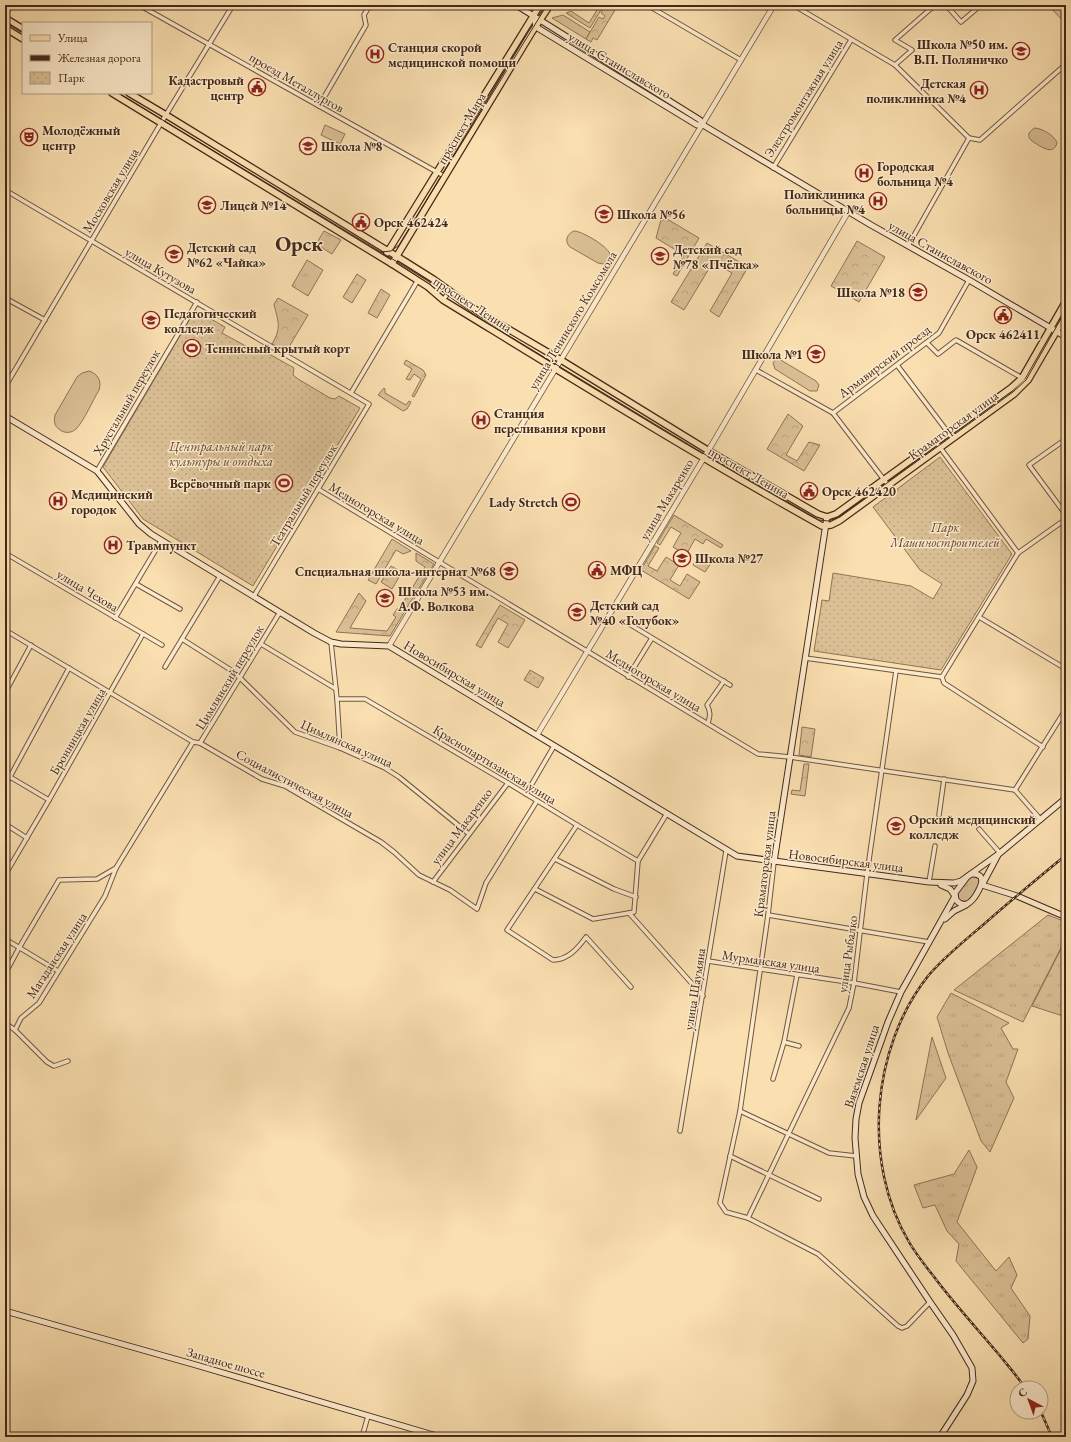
<svg xmlns="http://www.w3.org/2000/svg" width="1071" height="1442" viewBox="0 0 1071 1442" font-family="'EB Garamond',serif">
<defs>
<pattern id="grass-tufts" width="24" height="20" patternUnits="userSpaceOnUse"><rect width="24" height="20" fill="#dbc096"/><path d="M3 7l-1-3M5 7V3M7 7l1-3M15 17l-1-3M17 17v-4M19 17l1-3" fill="none" stroke="#bda581"/></pattern>
<pattern id="forest-crowns" width="20" height="18" patternUnits="userSpaceOnUse"><rect width="20" height="18" fill="#dbc096"/><path d="M2 6a3 3 0 1 1 6 0M12 15a3 3 0 1 1 6 0" fill="none" stroke="#bda581"/></pattern>
<pattern id="park-dots" width="8" height="8" patternUnits="userSpaceOnUse"><rect width="8" height="8" fill="#dbc096"/><path d="M2 2h.1M6 6h.1" fill="none" stroke="#bda581" stroke-width="1.8" stroke-linecap="round"/></pattern>
</defs>
<rect width="100%" height="100%" fill="#fadfb0"/>
<filter id="stains"><feTurbulence type="fractalNoise" baseFrequency=".005" numOctaves="4"/><feColorMatrix values="0 0 0 0 .2 0 0 0 0 .09 0 0 0 0 .02 0 0 0 .5 -.17"/></filter>
<radialGradient id="worn" r=".72"><stop offset=".6" stop-color="#630" stop-opacity="0"/><stop offset="1" stop-color="#630" stop-opacity=".3"/></radialGradient>
<g fill="url(#grass-tufts)" stroke="#8f7458">
<path d="M 600,5 L 604,5 L 590,28 L 566,13 L 571,11 L 589,23 Z"/>
<path d="M 563,15 L 590,32 L 586,39 L 552,18 Z"/>
<path d="M 324,231 L 341,240 L 332,254 L 316,244 Z"/>
<path d="M 307,260 L 323,270 L 308,296 L 292,286 Z"/>
<path d="M 406,360 L 423,370 L 426,375 L 414,397 L 412,396 L 421,379 L 414,374 L 410,380 L 406,379 L 412,369 L 404,364 Z"/>
<path d="M 384,388 L 385,389 L 385,393 L 406,405 L 409,401 L 411,402 L 407,409 L 403,411 L 378,395 Z"/>
<path d="M 972,876 L 979,879 L 980,884 L 969,901 L 961,901 L 958,898 C 957,890 966,880 972,876 Z"/>
<path d="M 1048,915 L 1066,922 L 1066,938 L 1023,1022 L 954,990 Z"/>
<path d="M 1066,939 L 1066,1017 L 1032,1006 Z"/>
<path d="M 951,993 L 1009,1023 L 1001,1028 L 1013,1049 L 1018,1049 L 1006,1082 L 1014,1098 L 990,1152 L 981,1141 L 948,1053 L 937,1017 Z"/>
<path d="M 932,1037 L 946,1078 L 916,1120 Z"/>
<path d="M 969,1150 L 977,1167 L 957,1222 L 996,1271 L 1009,1257 L 1017,1275 L 1011,1288 L 1030,1316 L 1028,1339 L 1023,1343 L 956,1261 L 959,1244 L 947,1231 L 935,1205 L 923,1208 L 914,1185 L 954,1174 Z"/>
</g>
<g fill="url(#forest-crowns)" stroke="#8f7458">
<path d="M 606,5 L 618,5 L 597,40 L 593,38 L 591,42 L 586,39 L 599,17 L 603,19 L 605,16 L 601,13 Z"/>
<path d="M 662,216 L 699,238 L 677,276 L 673,274 L 684,255 L 656,238 Z"/>
<path d="M 857,241 L 885,257 L 859,302 L 831,286 Z"/>
<path d="M 707,243 L 748,267 L 719,317 L 710,311 L 732,273 L 713,262 L 684,310 L 671,302 Z"/>
<path d="M 357,274 L 366,280 L 352,303 L 343,297 Z"/>
<path d="M 381,289 L 390,295 L 377,318 L 368,313 Z"/>
<path d="M 278,298 L 308,315 L 286,352 L 272,344 C 282,327 278,322 274,304 Z"/>
<path d="M 788,414 L 803,426 L 786,455 L 797,461 L 809,442 L 820,445 L 804,471 L 767,449 Z"/>
<path d="M 674,515 L 723,545 L 721,548 L 706,539 L 703,544 L 695,539 L 686,555 L 673,547 L 681,533 L 671,527 L 660,545 L 657,543 Z"/>
<path d="M 392,539 L 411,551 L 403,554 L 396,550 L 376,584 L 368,580 Z"/>
<path d="M 655,546 L 659,548 L 648,566 L 657,571 L 666,557 L 679,565 L 670,580 L 680,586 L 687,574 L 700,582 L 689,599 L 641,570 Z"/>
<path d="M 416,553 L 434,564 L 406,609 L 401,606 L 425,567 L 416,561 Z"/>
<path d="M 700,553 L 713,560 L 705,572 L 693,565 Z"/>
<path d="M 391,566 L 402,572 L 392,589 L 381,582 Z"/>
<path d="M 359,593 L 366,601 L 350,628 L 387,631 L 396,617 L 393,615 L 397,609 L 400,608 L 405,611 L 390,636 L 336,632 Z"/>
<path d="M 500,605 L 525,620 L 508,648 L 498,642 L 508,624 L 498,618 L 481,648 L 476,645 Z"/>
<path d="M 802,727 L 815,729 L 811,757 L 799,755 Z"/>
<path d="M 804,764 L 809,764 L 805,796 L 791,794 L 792,790 L 800,791 Z"/>
</g>
<g fill="url(#park-dots)" stroke="#8f7458">
<path d="M 195,310 L 225,327 L 222,333 L 253,350 L 255,346 L 294,368 L 293,375 L 298,379 L 330,398 L 335,399 L 339,396 L 360,408 L 253,586 L 143,519 L 103,467 Z"/>
<path d="M 940,457 L 1012,554 L 941,670 L 814,651 L 822,600 L 829,601 L 833,573 L 911,586 L 933,599 L 942,584 L 920,570 L 873,507 Z"/>
<path d="M 530,670 L 544,678 L 538,688 L 524,680 Z"/>
</g>
<g fill="#dbc096" stroke="#8f7458">
<path d="M 1048,5 L 1066,5 L 1066,24 Z"/>
<path d="M 325,125 L 345,134 L 340,144 L 321,135 Z"/>
<path d="M 1034,128 C 1042,128 1055,136 1057,143 C 1054,154 1045,149 1038,145 C 1036,143 1032,142 1030,139 C 1028,137 1029,136 1029,133 Z"/>
<path d="M 574,231 C 582,231 607,246 610,254 L 608,260 L 603,264 L 598,263 L 570,247 C 564,241 567,234 574,231 Z"/>
<path d="M 779,359 L 816,381 L 819,385 L 817,391 L 810,391 L 775,369 L 773,363 L 775,360 Z"/>
<path d="M 89,371 C 98,374 102,381 99,390 C 93,400 84,421 76,429 C 72,433 64,434 59,429 C 54,426 54,420 55,415 L 77,377 L 82,373 Z"/>
</g>
<g fill="none" stroke-linecap="round" stroke-linejoin="round">
<defs>
<g id="minor">
<path d="M 139,5 L 444,176"/>
<path d="M 647,5 L 741,60"/>
<path d="M 793,5 L 895,65 L 969,138 L 908,246"/>
<path d="M 946,5 L 961,22 L 981,5"/>
<path d="M 5,16 L 11,5"/>
<path d="M 895,65 L 912,50 L 895,40 L 935,5"/>
<path d="M 319,106 L 366,25 L 364,15 L 370,5"/>
<path d="M 969,138 L 980,140 L 1066,64"/>
<path d="M 773,168 L 851,40"/>
<path d="M 5,190 L 369,404 L 254,596"/>
<path d="M 5,298 L 45,320"/>
<path d="M 443,300 L 449,292"/>
<path d="M 927,343 L 938,354 L 956,340 L 1022,378"/>
<path d="M 897,365 L 953,439"/>
<path d="M 756,370 L 833,413 L 888,485"/>
<path d="M 5,387 L 164,118 L 233,5"/>
<path d="M 351,393 L 418,280"/>
<path d="M 833,413 L 939,333 L 969,280"/>
<path d="M 1066,439 L 1029,465 L 1066,515"/>
<path d="M 936,442 L 1018,553"/>
<path d="M 97,471 L 197,302"/>
<path d="M 318,489 L 758,754 L 790,757 L 1015,790"/>
<path d="M 5,553 L 162,645"/>
<path d="M 136,584 L 180,609"/>
<path d="M 979,617 L 1066,669"/>
<path d="M 115,618 L 161,541"/>
<path d="M 626,622 L 730,685"/>
<path d="M 5,630 L 193,742"/>
<path d="M 182,639 L 234,672 L 295,732 L 340,748 L 385,768 L 399,777 L 469,834"/>
<path d="M 331,642 L 337,699 L 340,748"/>
<path d="M 261,644 L 336,689"/>
<path d="M 805,658 L 942,677 L 1018,553 L 1066,519"/>
<path d="M 165,667 L 220,576"/>
<path d="M 628,677 L 652,638"/>
<path d="M 942,677 L 944,683 L 1043,747"/>
<path d="M 5,693 L 31,645"/>
<path d="M 337,699 L 365,699 L 508,783 L 577,825 L 638,861"/>
<path d="M 708,723 C 710,716 711,712 707,705 L 724,681"/>
<path d="M 200,743 L 262,779 L 285,786 L 381,842 L 394,852 L 419,875 L 450,890 L 477,909 L 486,883 L 537,801"/>
<path d="M 5,774 L 49,800"/>
<path d="M 5,786 L 69,668"/>
<path d="M 1015,790 L 1066,709"/>
<path d="M 1015,790 L 1041,820"/>
<path d="M 526,794 L 554,746"/>
<path d="M 939,815 L 944,779"/>
<path d="M 5,824 L 27,838"/>
<path d="M 577,825 L 507,930 L 553,960 C 568,960 578,948 586,937 L 631,987"/>
<path d="M 979,829 L 1000,853"/>
<path d="M 555,859 L 614,889 L 636,897"/>
<path d="M 774,862 L 768,915 L 740,1111 L 720,1203 L 726,1212 L 748,1218 L 818,1254 L 898,1326 L 902,1328 L 907,1326 L 930,1302"/>
<path d="M 5,875 L 49,800 L 143,634"/>
<path d="M 433,882 L 508,783"/>
<path d="M 929,882 L 935,846"/>
<path d="M 535,889 L 593,919 L 629,913 L 703,996"/>
<path d="M 629,913 L 634,912 L 638,861 L 666,815"/>
<path d="M 768,915 L 929,942"/>
<path d="M 5,939 L 58,971"/>
<path d="M 708,961 L 854,983 L 901,992"/>
<path d="M 5,974 L 19,948 L 59,880 L 97,879 L 116,868"/>
<path d="M 5,1023 L 15,1030"/>
<path d="M 784,1042 L 799,1046"/>
<path d="M 68,1061 L 54,1066 L 47,1062 L 15,1030 L 21,1018 L 39,1003 L 105,896 L 116,868 L 193,742 L 200,743 L 280,612"/>
<path d="M 773,1079 L 784,1042 L 797,975"/>
<path d="M 740,1111 L 829,1153 L 856,1156"/>
<path d="M 680,1131 L 726,851"/>
<path d="M 730,1156 L 819,1199"/>
<path d="M 748,1218 L 849,1008 L 854,983 L 867,874 L 896,671"/>
<path d="M 362,1437 L 368,1416"/>
</g>
<g id="tertiary">
<path d="M 389,646 L 774,5"/>
<path d="M 537,735 L 714,441 L 848,212"/>
</g>
<g id="secondary">
<path d="M 516,5 L 700,120 L 703,125 L 871,225 L 969,280 L 1066,337"/>
<path d="M 534,16 L 536,27 L 697,125 L 703,125"/>
<path d="M 5,416 L 97,471 L 139,524 L 151,534 L 314,633 L 331,642 L 341,644 L 389,646 L 737,856 L 929,882 L 954,883 L 961,881 L 1000,853 L 1066,798"/>
<path d="M 998,855 L 982,885 L 1017,896 L 1066,917"/>
<path d="M 774,862 L 827,517"/>
<path d="M 971,874 C 988,873 981,887 976,895 C 971,903 964,909 956,900 L 955,893 L 967,877 Z"/>
<path d="M 945,919 L 954,911 L 966,905"/>
<path d="M 5,1311 L 196,1365 L 440,1437"/>
<path d="M 940,1437 L 967,1395 L 973,1381 L 972,1368 L 953,1335 L 930,1302 L 873,1216 L 864,1197 L 858,1174 L 855,1138 L 856,1119 L 859,1103 L 888,1022 L 901,992 L 955,896 L 950,889 L 941,885"/>
</g>
<g id="primary">
<path d="M 5,18 L 23,29"/>
<path d="M 5,28 L 23,39"/>
<path d="M 112,93 L 392,264 L 428,287 L 443,300 C 569,377 693,454 822,526 L 831,525 L 839,521 L 1014,394 L 1028,380 L 1066,315"/>
<path d="M 129,93 L 166,115 L 406,262 L 433,279 L 479,312 L 561,360 L 709,451 L 818,514 L 827,517 L 836,514 L 1011,388 L 1022,378 L 1066,301"/>
<path d="M 387,253 L 540,5"/>
<path d="M 392,264 L 532,32 L 550,5"/>
</g>
</defs>
<use href="#minor" stroke="#71563f" stroke-width="5.5"/>
<use href="#tertiary" stroke="#71563f" stroke-width="6"/>
<use href="#secondary" stroke="#432919" stroke-width="7"/>
<use href="#primary" stroke="#432919" stroke-width="8"/>
<use href="#minor" stroke="#fceacc" stroke-width="3.5"/>
<use href="#tertiary" stroke="#fceacc" stroke-width="4.5"/>
<use href="#secondary" stroke="#fceacc" stroke-width="5"/>
<use href="#primary" stroke="#fadfb0" stroke-width="5.5"/>
<g stroke="#432919" stroke-width="1">
<path d="M 5,21 L 23,32"/>
<path d="M 118,93 L 399,263 L 428,281 L 476,316 L 706,455 L 819,520 L 828,521 L 840,517 L 1013,392 L 1026,380 L 1066,310"/>
<path d="M 381,252 L 391,251 L 399,245 L 547,5"/>
</g>
<defs>
<g id="rail">
<path d="M 1025,1388 C 1018,1377 1009,1367 1001,1357 C 980,1332 958,1308 938,1282 C 928,1269 917,1256 909,1242 C 862,1163 871,1048 928,976 C 944,957 964,941 983,925 C 1010,901 1038,878 1066,855"/>
<path d="M 1041,1412 L 1052,1437"/>
</g>
</defs>
<use href="#rail" stroke="#432919" stroke-width="2.5"/>
<use href="#rail" stroke="#fceacc" stroke-width="1" stroke-dasharray="3" stroke-linecap="butt"/>
</g>
<defs>
<symbol id="school-ring" viewBox="-11 -11 22 22"><circle r="9.5" fill="#fceacc" stroke="#8f2418" stroke-width="1.5"/><path d="M0-5L7-2L0 1L-7-2ZM-4 1L0 2.5L4 1V4Q0 6-4 4Z" fill="#8f2418"/></symbol>
<symbol id="hospital-ring" viewBox="-11 -11 22 22"><circle r="9.5" fill="#fceacc" stroke="#8f2418" stroke-width="1.5"/><path d="M-5-5h3v3.5h4V-5h3V5h-3V1.5h-4V5h-3Z" fill="#8f2418"/></symbol>
<symbol id="civic-ring" viewBox="-11 -11 22 22"><circle r="9.5" fill="#fceacc" stroke="#8f2418" stroke-width="1.5"/><path d="M-.6-6.5H3V-4.5H.6V-3L4-1V1h2V6H-6V1h2V-1L-.6-3ZM-1.2 2.5V6h2.4V2.5Z" fill="#8f2418"/></symbol>
<symbol id="theatre-ring" viewBox="-11 -11 22 22"><circle r="9.5" fill="#fceacc" stroke="#8f2418" stroke-width="1.5"/><path d="M-5-5.5Q0-4 5-5.5V0Q5 5 0 6Q-5 5-5 0ZM-3.3-2.5H-1v1.5H-3.3ZM1-2.5H3.3v1.5H1ZM-2.8 1Q0 5.5 2.8 1Z" fill="#8f2418"/></symbol>
<symbol id="university-ring" viewBox="-11 -11 22 22"><circle r="9.5" fill="#fceacc" stroke="#8f2418" stroke-width="1.5"/><path d="M0-5L7-2L0 1L-7-2ZM-4 1L0 2.5L4 1V4Q0 6-4 4Z" fill="#8f2418"/></symbol>
<symbol id="stadium-ring" viewBox="-11 -11 22 22"><circle r="9.5" fill="#fceacc" stroke="#8f2418" stroke-width="1.5"/><path d="M0-5a6.5 5 0 1 0 0 10a6.5 5 0 1 0 0-10ZM-3.5-1.8h7v3.6h-7Z" fill="#8f2418"/></symbol>
</defs>
<g fill-rule="evenodd">
<use href="#school-ring" x="1011" y="41" width="20" height="20"/>
<use href="#hospital-ring" x="365" y="44" width="20" height="20"/>
<use href="#civic-ring" x="247" y="77" width="20" height="20"/>
<use href="#hospital-ring" x="969" y="80" width="20" height="20"/>
<use href="#theatre-ring" x="19" y="127" width="20" height="20"/>
<use href="#school-ring" x="298" y="136" width="20" height="20"/>
<use href="#hospital-ring" x="854" y="163" width="20" height="20"/>
<use href="#hospital-ring" x="868" y="191" width="20" height="20"/>
<use href="#university-ring" x="197" y="195" width="20" height="20"/>
<use href="#school-ring" x="594" y="204" width="20" height="20"/>
<use href="#civic-ring" x="351" y="212" width="20" height="20"/>
<use href="#school-ring" x="164" y="244" width="20" height="20"/>
<use href="#school-ring" x="650" y="246" width="20" height="20"/>
<use href="#school-ring" x="908" y="282" width="20" height="20"/>
<use href="#civic-ring" x="993" y="305" width="20" height="20"/>
<use href="#university-ring" x="141" y="310" width="20" height="20"/>
<use href="#stadium-ring" x="182" y="338" width="20" height="20"/>
<use href="#school-ring" x="806" y="344" width="20" height="20"/>
<use href="#hospital-ring" x="471" y="410" width="20" height="20"/>
<use href="#stadium-ring" x="274" y="473" width="20" height="20"/>
<use href="#civic-ring" x="799" y="481" width="20" height="20"/>
<use href="#hospital-ring" x="48" y="491" width="20" height="20"/>
<use href="#stadium-ring" x="561" y="492" width="20" height="20"/>
<use href="#hospital-ring" x="103" y="535" width="20" height="20"/>
<use href="#school-ring" x="672" y="548" width="20" height="20"/>
<use href="#civic-ring" x="587" y="560" width="20" height="20"/>
<use href="#school-ring" x="499" y="561" width="20" height="20"/>
<use href="#school-ring" x="375" y="588" width="20" height="20"/>
<use href="#school-ring" x="567" y="602" width="20" height="20"/>
<use href="#university-ring" x="886" y="816" width="20" height="20"/>
</g>
<g text-anchor="middle" stroke-width="3" stroke-linejoin="round" paint-order="stroke">
<g font-size="13" font-weight="bold" fill="#432919" stroke="#fceacc" text-anchor="start">
<text x="1008" y="49" text-anchor="end">Школа №50 им.<tspan x="1008" dy="15">В.П. Поляничко</tspan></text>
<text x="388" y="52">Станция скорой<tspan x="388" dy="15">медицинской помощи</tspan></text>
<text x="244" y="85" text-anchor="end">Кадастровый<tspan x="244" dy="15">центр</tspan></text>
<text x="966" y="88" text-anchor="end">Детская<tspan x="966" dy="15">поликлиника №4</tspan></text>
<text x="42" y="135">Молодёжный<tspan x="42" dy="15">центр</tspan></text>
<text x="321" y="151">Школа №8</text>
<text x="877" y="171">Городская<tspan x="877" dy="15">больница №4</tspan></text>
<text x="865" y="199" text-anchor="end">Поликлиника<tspan x="865" dy="15">больницы №4</tspan></text>
<text x="220" y="210">Лицей №14</text>
<text x="617" y="219">Школа №56</text>
<text x="374" y="227">Орск 462424</text>
<text x="187" y="252">Детский сад<tspan x="187" dy="15">№62 «Чайка»</tspan></text>
<text x="673" y="254">Детский сад<tspan x="673" dy="15">№78 «Пчёлка»</tspan></text>
<text x="905" y="297" text-anchor="end">Школа №18</text>
<text x="164" y="318">Педагогический<tspan x="164" dy="15">колледж</tspan></text>
<text x="1003" y="339" text-anchor="middle">Орск 462411</text>
<text x="205" y="353">Теннисный крытый корт</text>
<text x="803" y="359" text-anchor="end">Школа №1</text>
<text x="494" y="418">Станция<tspan x="494" dy="15">переливания крови</tspan></text>
<text x="271" y="488" text-anchor="end">Верёвочный парк</text>
<text x="822" y="496">Орск 462420</text>
<text x="71" y="499">Медицинский<tspan x="71" dy="15">городок</tspan></text>
<text x="558" y="507" text-anchor="end">Lady Stretch</text>
<text x="126" y="550">Травмпункт</text>
<text x="695" y="563">Школа №27</text>
<text x="610" y="575">МФЦ</text>
<text x="496" y="576" text-anchor="end">Специальная школа-интернат №68</text>
<text x="398" y="596">Школа №53 им.<tspan x="398" dy="15">А.Ф. Волкова</tspan></text>
<text x="590" y="610">Детский сад<tspan x="590" dy="15">№40 «Голубок»</tspan></text>
<text x="909" y="824">Орский медицинский<tspan x="909" dy="15">колледж</tspan></text>
</g>
<g font-size="13" fill="#432919" stroke="#fceacc">
<text transform="translate(620 65) rotate(31)" y="5">улица Станиславского</text>
<text transform="translate(297 82) rotate(30)" y="5">проезд Металлургов</text>
<text transform="translate(803 98) rotate(-58)" y="5">Электромонтажная улица</text>
<text transform="translate(461 128) rotate(-59)" y="5">проспект Мира</text>
<text transform="translate(110 190) rotate(-59)" y="5">Московская улица</text>
<text transform="translate(941 252) rotate(29)" y="5">улица Станиславского</text>
<text transform="translate(161 270) rotate(30)" y="5">улица Кутузова</text>
<text transform="translate(473 304) rotate(33)" y="5">проспект Ленина</text>
<text transform="translate(572 320) rotate(-59)" y="5">улица Ленинского Комсомола</text>
<text transform="translate(884 361) rotate(-37)" y="5">Армавирский проезд</text>
<text transform="translate(126 402) rotate(-60)" y="5">Хрустальный переулок</text>
<text transform="translate(953 425) rotate(-36)" y="5">Краматорская улица</text>
<text transform="translate(749 472) rotate(30)" y="5">проспект Ленина</text>
<text transform="translate(303 495) rotate(-59)" y="5">Театральный переулок</text>
<text transform="translate(666 499) rotate(-59)" y="5">улица Макаренко</text>
<text transform="translate(377 513) rotate(31)" y="5">Медногорская улица</text>
<text transform="translate(88 590) rotate(31)" y="5">улица Чехова</text>
<text transform="translate(455 673) rotate(31)" y="5">Новосибирская улица</text>
<text transform="translate(229 677) rotate(-59)" y="5">Цимлянский переулок</text>
<text transform="translate(654 680) rotate(31)" y="5">Медногорская улица</text>
<text transform="translate(77 731) rotate(-60)" y="5">Бронницкая улица</text>
<text transform="translate(347 743) rotate(24)" y="5">Цимлянская улица</text>
<text transform="translate(495 764) rotate(31)" y="5">Краснопартизанская улица</text>
<text transform="translate(295 783) rotate(28)" y="5">Социалистическая улица</text>
<text transform="translate(461 826) rotate(-53)" y="5">улица Макаренко</text>
<text transform="translate(846 860) rotate(7)" y="5">Новосибирская улица</text>
<text transform="translate(764 864) rotate(-83)" y="5">Краматорская улица</text>
<text transform="translate(847 954) rotate(-82)" y="5">улица Рыбалко</text>
<text transform="translate(56 955) rotate(-57)" y="5">Магаданская улица</text>
<text transform="translate(771 961) rotate(8)" y="5">Мурманская улица</text>
<text transform="translate(694 989) rotate(-81)" y="5">улица Шаумяна</text>
<text transform="translate(861 1066) rotate(-72)" y="5">Вяземская улица</text>
<text transform="translate(226 1362) rotate(16)" y="5">Западное шоссе</text>
</g>
<g font-size="13" font-style="italic" fill="#614732" stroke="#fceacc">
<text x="221" y="451">Центральный парк<tspan x="221" dy="15">культуры и отдыха</tspan></text>
<text x="945" y="532">Парк<tspan x="945" dy="15">Машиностроителей</tspan></text>
</g>
<g font-size="21" font-weight="bold" fill="#432919" stroke="#fceacc">
<text x="299" y="251">Орск</text>
</g>
</g>
<rect width="1071" height="1442" fill="none" stroke="#fadfb0" stroke-width="20"/>
<rect x="6" y="6" width="1059" height="1430" fill="none" stroke="#432919" stroke-width="2"/>
<rect x="10" y="10" width="1051" height="1422" fill="none" stroke="#432919"/>
<rect x="22" y="22" width="130" height="72" fill="#fceacc" stroke="#b29d84"/>
<rect x="30" y="35" width="20" height="6" fill="#fadfb0" stroke="#b29d84"/>
<text x="58" y="42" font-size="12" fill="#432919">Улица</text>
<rect x="30" y="55" width="20" height="6" fill="#432919" stroke="#b29d84"/>
<text x="58" y="62" font-size="12" fill="#432919">Железная дорога</text>
<rect x="30" y="72" width="20" height="12" fill="url(#park-dots)" stroke="#b29d84"/>
<text x="58" y="82" font-size="12" fill="#432919">Парк</text>
<g transform="translate(1029 1400) rotate(319)"><circle r="19" fill="#fceacc" stroke="#b29d84"/>
<path d="M0-3L7 15L0 10L-7 15Z" fill="#8f2418"/>
<text y="-6" font-size="11" font-weight="bold" text-anchor="middle" fill="#432919">С</text>
</g>
<rect width="100%" height="100%" filter="url(#stains)"/>
<rect width="100%" height="100%" fill="url(#worn)"/>
</svg>
